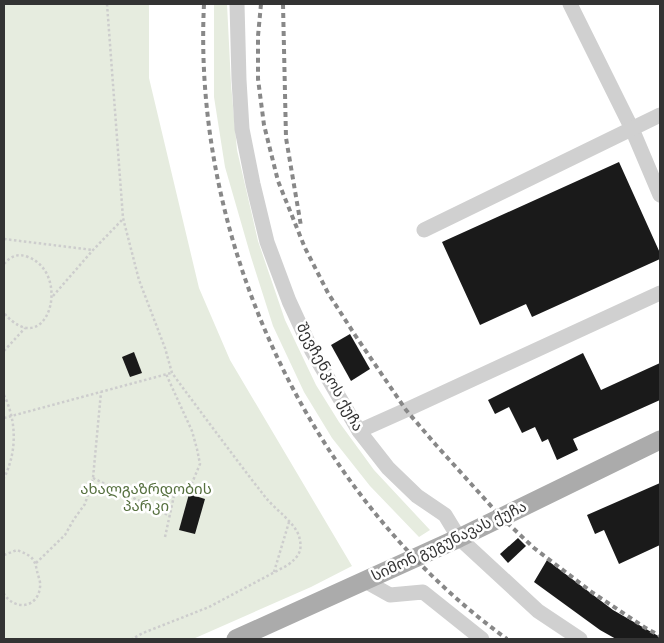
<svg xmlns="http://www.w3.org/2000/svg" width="664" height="643" viewBox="0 0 664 643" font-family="Lato,'Noto Sans Georgian',sans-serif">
<rect width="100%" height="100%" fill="#fff"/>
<g fill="#e6ecdf">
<path d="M 4,4 L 149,4 L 149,78 L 199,288 L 230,360 L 352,566 L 311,587 L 193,639 L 4,639 Z"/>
<path d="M 214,4 L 227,4 L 231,84 L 237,150 L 258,241 L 285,320 L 316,385 L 339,422 L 374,470 L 430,530 L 419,537 L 370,486 L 332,438 L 304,392 L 273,326 L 251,257 L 225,167 L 214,97 Z"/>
</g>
<g fill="#1a1a1a">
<path d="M 619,162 L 660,253 L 660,259 L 532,317 L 526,304 L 480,325 L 442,242 Z"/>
<path d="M 350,334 L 370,369 L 351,381 L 331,345 Z"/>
<path d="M 134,352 L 142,373 L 130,377 L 122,357 Z"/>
<path d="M 583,353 L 601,390 L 660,363 L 660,400 L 573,439 L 578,450 L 557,460 L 548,439 L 542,442 L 535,427 L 522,433 L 509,407 L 495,414 L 488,400 Z"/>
<path d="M 660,483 L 660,545 L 619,564 L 604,530 L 595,534 L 587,515 Z"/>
<path d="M 189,494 L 205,499 L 195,534 L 179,530 Z"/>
<path d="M 518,538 L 526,546 L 508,563 L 500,554 Z"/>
<path d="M 547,560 L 613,610 L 660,637 L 660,639 L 616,639 L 600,630 L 534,582 Z"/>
</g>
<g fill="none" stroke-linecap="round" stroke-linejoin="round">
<g stroke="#cdcdcd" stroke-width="2.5" stroke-dasharray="2.5 2.5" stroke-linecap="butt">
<path d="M 107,4 L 123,218 L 139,280 L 165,348 L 172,373 C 203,415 234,457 266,498 C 276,510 294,522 299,536 C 303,551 299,556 288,565 L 209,607 L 143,633 L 132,639"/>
<path d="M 4,239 L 93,250"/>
<path d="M 4,264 C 11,256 18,253 28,257 C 73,274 47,363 4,313"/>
<path d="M 53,296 L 93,250 L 123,219"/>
<path d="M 4,351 L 25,328"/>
<path d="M 4,395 C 17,422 17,452 4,478"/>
<path d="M 4,418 L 171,373"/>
<path d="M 93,478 L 170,516"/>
<path d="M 165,537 L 175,491 L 180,487 L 192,483 L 200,464 L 197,449 L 192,431 L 166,374"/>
<path d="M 4,555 L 17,550 C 22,552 27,554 31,557 C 35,561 36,566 37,571 C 38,576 41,582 40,587 C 38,608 15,611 4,594"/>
<path d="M 36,563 L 65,535 L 74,519 L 85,504 L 93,478 L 101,392"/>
<path d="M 274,572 L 289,522"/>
</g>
<g stroke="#d0d0d0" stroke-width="15">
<path d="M 237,4 L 239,80 L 242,129 L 253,184 L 267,242 L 289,301 L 312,351 L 359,431 L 388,468 L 417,496 L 445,515 L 459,538 L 538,611 L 580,639"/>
<path d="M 570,4 L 632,129 L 660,195"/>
<path d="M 424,230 L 660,115"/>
<path d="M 359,431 L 406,410 L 660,293"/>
<path d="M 365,581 L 390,595 L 423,592 L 482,639"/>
</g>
<path stroke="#ababab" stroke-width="19" d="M 236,639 L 459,538 L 660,440"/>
<g stroke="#888" stroke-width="4" stroke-dasharray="5 4" stroke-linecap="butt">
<path d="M 204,4 C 192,244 312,498 507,639"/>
<path d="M 261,4 L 258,36 L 258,79 L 264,125 L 278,181 L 305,248 L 328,293 L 355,335 L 406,410 L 436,445 L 501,517 L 534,548 L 593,593 L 644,627 L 660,636"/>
<path d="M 283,4 L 286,138 L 301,226"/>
</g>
</g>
<g text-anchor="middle" stroke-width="5" stroke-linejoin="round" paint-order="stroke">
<g font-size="15" fill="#333" stroke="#fff">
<text transform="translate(330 377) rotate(61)" y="5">შევჩენკოს ქუჩა</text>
<text transform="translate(449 541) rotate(-25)" y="5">სიმონ გუგუნავას ქუჩა</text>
</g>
<g font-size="15" fill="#56703f" stroke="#fff">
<text x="146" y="494">ახალგაზრდობის<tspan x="146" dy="17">პარკი</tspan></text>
</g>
</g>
<rect width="664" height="643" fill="none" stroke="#333333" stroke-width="10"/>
</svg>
